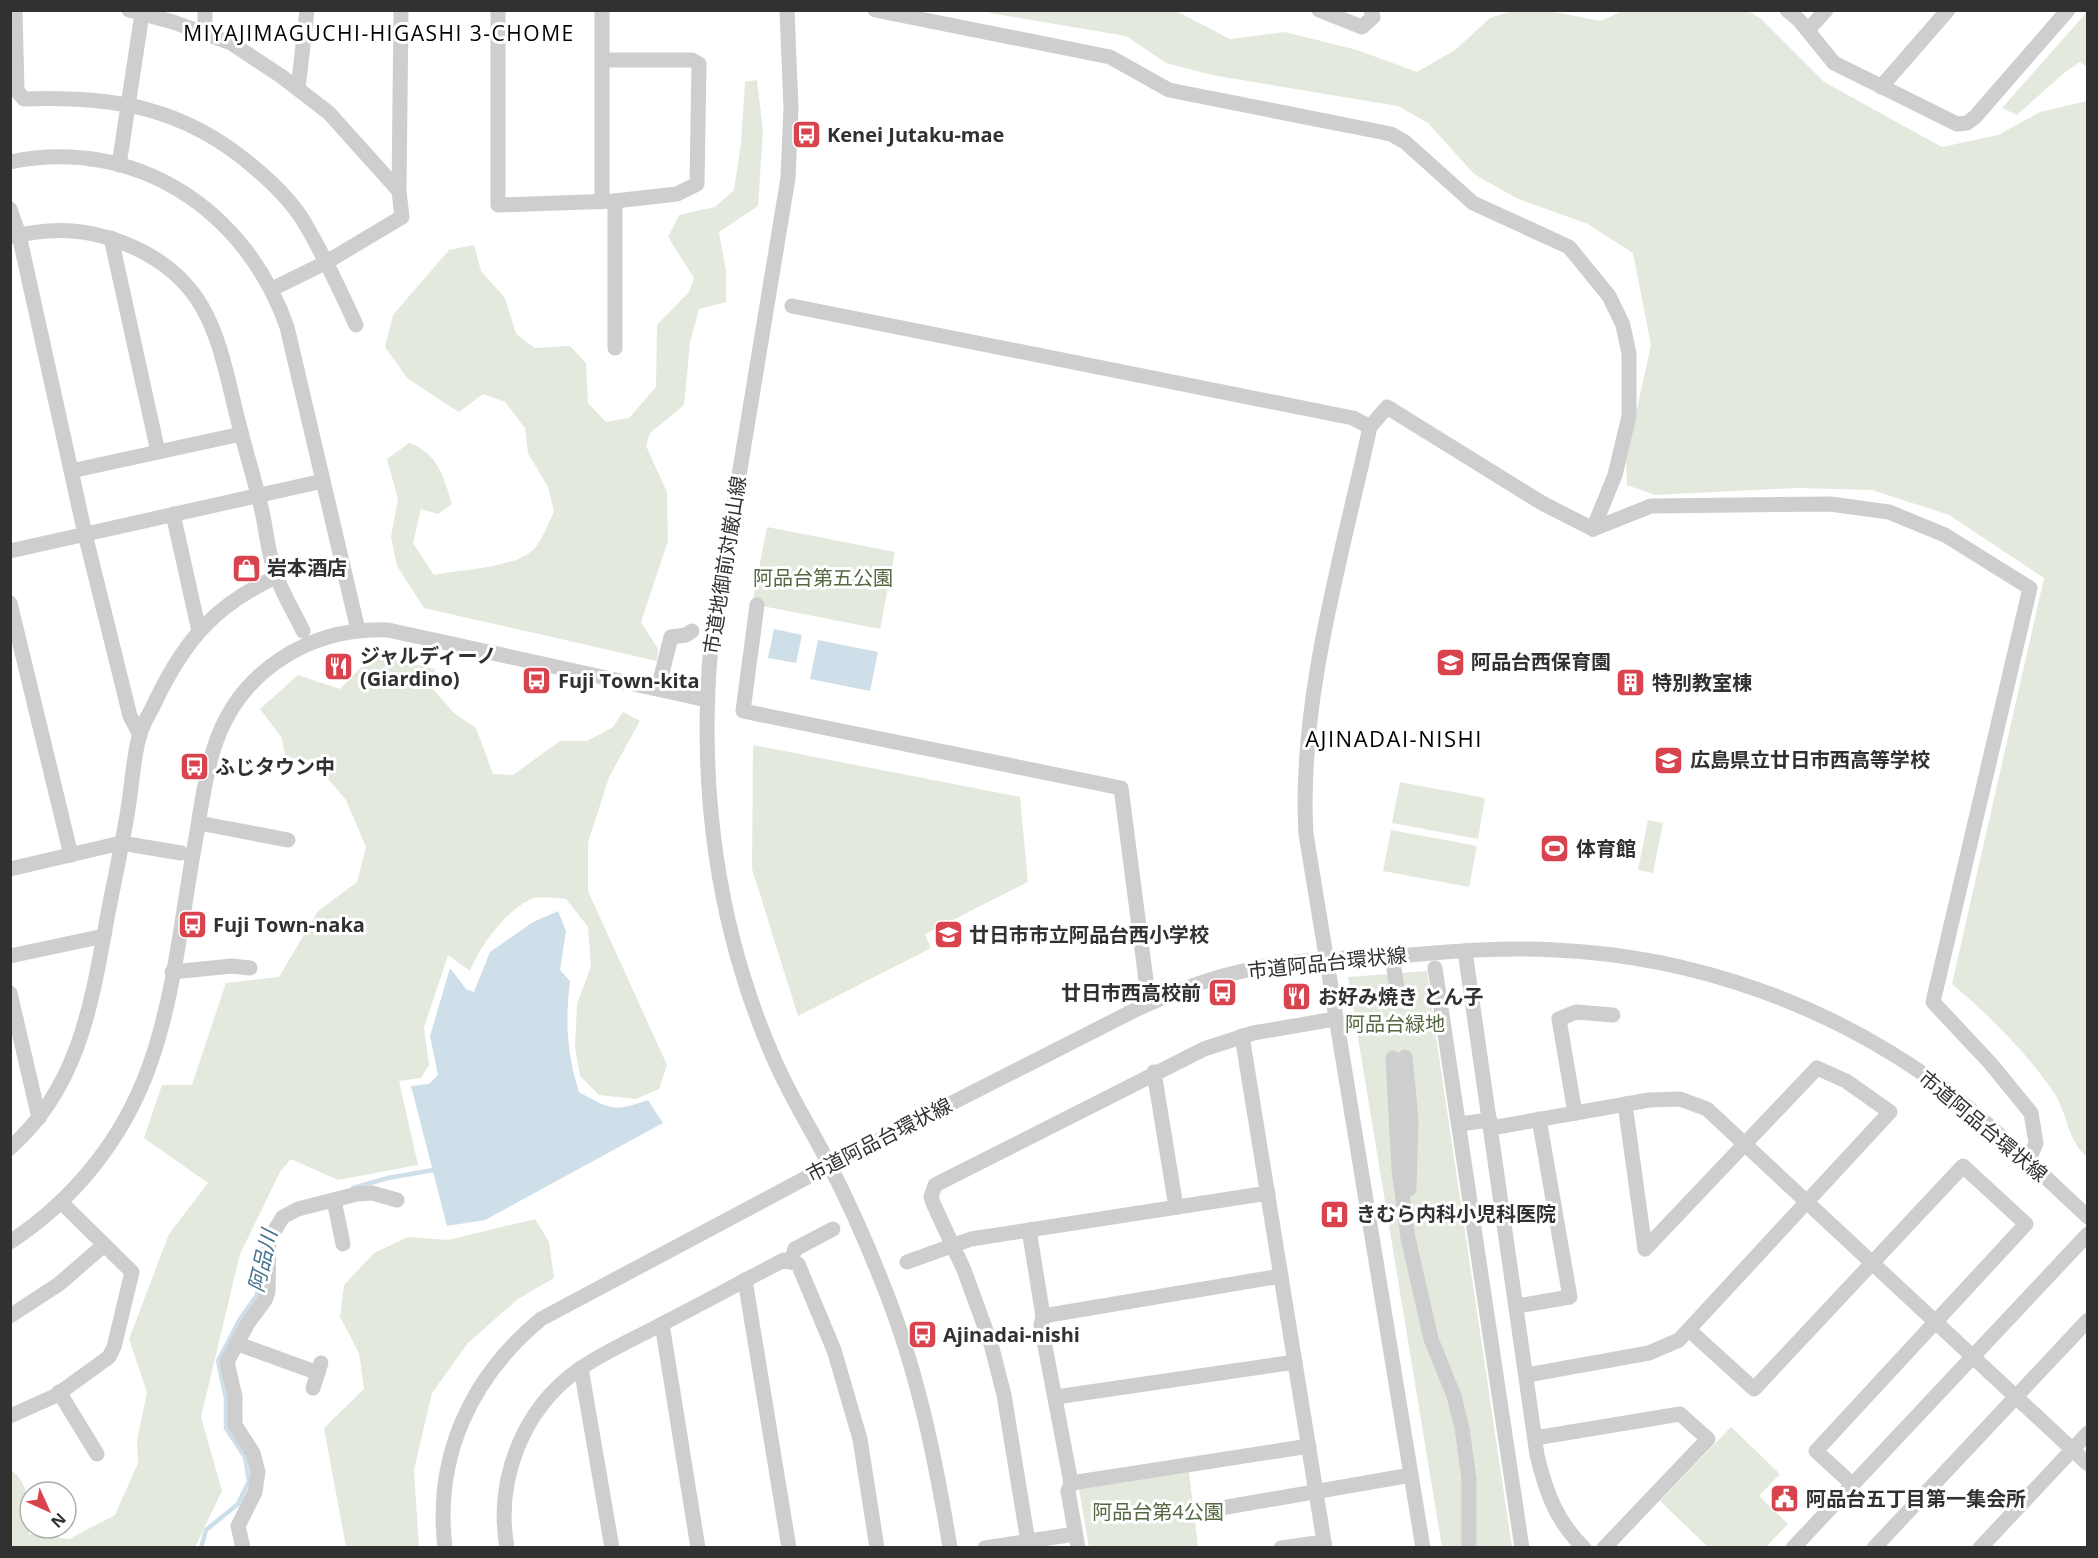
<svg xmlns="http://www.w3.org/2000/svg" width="2098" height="1558" viewBox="0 0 2098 1558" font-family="'Open Sans','Noto Sans JP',sans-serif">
<rect width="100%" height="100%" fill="#fff"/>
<g fill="#e4e9dd">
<path d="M 987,11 L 1176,11 L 1230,39 L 1285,32 L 1357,50 L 1417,72 L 1455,50 L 1490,18 L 1512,11 L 1549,11 L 1601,21 L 1622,11 L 1748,11 L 1760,18 L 1824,82 L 1942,147 L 1998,135 L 2040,112 L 2087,101 L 2087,1157 C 2068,1141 2068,1117 2056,1096 C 2030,1056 1989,1015 1952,984 L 2044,578 L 1949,515 L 1872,490 L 1797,488 L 1655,495 L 1627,485 L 1626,459 L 1651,345 L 1633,253 L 1588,224 L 1516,198 L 1474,174 L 1428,123 L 1398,106 L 1212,75 L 1166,63 L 1126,36 L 990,13 Z"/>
<path d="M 2087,12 L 2087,67 L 2080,62 L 2064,73 L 2017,115 L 2002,108 Z"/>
<path d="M 757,80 L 763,131 L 758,206 L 719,232 L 726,270 L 726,302 L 699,309 L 690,343 L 684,405 L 650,433 L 646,446 L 667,492 L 668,541 L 641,622 L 658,649 L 657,661 L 424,608 L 397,566 L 391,537 L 398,499 L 387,459 L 409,443 C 437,452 444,477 452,504 L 438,514 L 421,509 L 413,543 L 434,575 C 463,569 513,569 534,549 C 542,541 548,523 554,512 L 548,487 L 528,453 L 525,428 L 505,402 L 483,394 L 459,412 L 408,379 L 385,347 L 393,315 L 449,250 L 474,245 L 481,271 L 505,298 L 516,334 L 535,348 L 570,346 L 586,363 L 588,403 L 606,422 L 629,418 L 656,387 L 657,325 L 689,292 L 694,278 L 668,237 L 679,215 L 715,207 L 734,190 L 741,143 L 745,82 Z"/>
<path d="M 767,527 L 895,552 L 880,629 L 752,604 Z"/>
<path d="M 373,655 L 435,669 L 432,688 L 454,713 L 476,728 L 493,774 L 513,775 L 560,741 L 587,741 L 613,727 L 623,712 L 640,721 L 609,777 L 588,843 L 588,891 L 667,1065 L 659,1089 L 636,1099 L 599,1095 L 580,1076 L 575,1047 L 577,1004 L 591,966 L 588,927 L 566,899 C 556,898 537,895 529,900 C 505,912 479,947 470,971 L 448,955 L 424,1027 L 429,1065 L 421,1078 L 399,1081 L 418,1165 L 338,1180 L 291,1159 L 280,1172 L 240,1254 L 201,1417 L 222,1491 L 195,1547 L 11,1547 L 11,1470 C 32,1486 28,1510 29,1534 L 69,1539 L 115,1515 L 138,1463 L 137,1440 L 147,1392 L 129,1339 L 169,1234 L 208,1183 L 144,1138 L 162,1085 L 192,1085 L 226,983 L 279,977 L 318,911 L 357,882 L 366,847 L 346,800 L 312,760 L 285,757 L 282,738 L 260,709 L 298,675 L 340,689 Z"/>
<path d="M 753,745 L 1020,797 L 1028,882 L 925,934 L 931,948 L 798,1016 L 752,869 Z"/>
<path d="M 1400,782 L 1485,798 L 1478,839 L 1392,823 Z"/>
<path d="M 1648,820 L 1663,823 L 1653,873 L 1638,870 Z"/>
<path d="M 1391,830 L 1477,846 L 1469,887 L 1383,871 Z"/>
<path d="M 1427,971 L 1437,1043 L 1512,1547 L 1442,1547 L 1348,977 Z"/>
<path d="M 535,1219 L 549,1242 L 554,1278 L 518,1299 L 468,1343 L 432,1393 L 414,1470 L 419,1547 L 346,1547 L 324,1428 L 364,1389 L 359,1353 L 340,1317 L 344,1285 L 374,1253 L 408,1237 L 448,1240 Z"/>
<path d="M 1731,1427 L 1780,1474 L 1759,1496 L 1788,1524 L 1766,1547 L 1708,1547 L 1660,1501 Z"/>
<path d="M 1189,1472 L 1198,1547 L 1089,1547 L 1079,1489 Z"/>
</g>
<g fill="#cedfea">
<path d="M 774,629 L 802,635 L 796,663 L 768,658 Z"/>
<path d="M 818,640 L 878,652 L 870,691 L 810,679 Z"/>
<path d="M 558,911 L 566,931 L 560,970 L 570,981 C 565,1021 567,1054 579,1092 C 611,1110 614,1112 648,1100 L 663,1123 L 485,1220 L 447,1226 L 411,1086 L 429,1084 L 438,1075 L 430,1036 L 450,968 L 466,989 L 474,992 L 490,952 L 533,922 Z"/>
</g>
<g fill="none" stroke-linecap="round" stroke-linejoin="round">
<g stroke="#cedfea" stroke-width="4.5">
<path d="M 353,1188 L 388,1178 L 439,1169"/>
<path d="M 201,1548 L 206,1530 L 238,1504 L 249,1481 L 245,1457 L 226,1428 L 226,1398 L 218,1361 L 240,1319 L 257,1295 L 261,1261"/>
</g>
<g stroke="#cecece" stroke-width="15">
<path d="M 15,10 L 17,91 L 24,99 C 115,96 185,107 256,169 C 275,185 295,205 307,227 C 325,258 341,292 356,325"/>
<path d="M 129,10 L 173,22 L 231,43 L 281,76 L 329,113 L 399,191"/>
<path d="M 498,10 L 498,205 L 615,201 L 677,194 L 697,184 L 699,64 L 692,60 L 602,60"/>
<path d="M 787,10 L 791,108 L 788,178 L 711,645 C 698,787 717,929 774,1059 C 790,1096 811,1129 829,1164 C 848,1201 865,1239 880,1277 C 916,1364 935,1455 950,1548"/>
<path d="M 875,10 L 1110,57 L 1169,90 L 1391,134 L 1405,142 L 1473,203 L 1569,247 L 1609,296 L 1623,325 L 1629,354 L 1629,416 L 1615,475 L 1593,529"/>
<path d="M 1319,10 L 1362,27 L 1373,17 L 1371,10"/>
<path d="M 1787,10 L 1799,20 L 1834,63 L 1957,124 L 1967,123 L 1975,117 L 2068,10"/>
<path d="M 1808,30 L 1826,10"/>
<path d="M 205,33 L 205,10"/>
<path d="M 1881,87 L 1948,10"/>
<path d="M 298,89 L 307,10"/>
<path d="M 10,162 C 136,136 246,210 287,327 L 358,630"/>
<path d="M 119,165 L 142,14"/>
<path d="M 602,201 L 602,10"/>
<path d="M 615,201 L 615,348"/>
<path d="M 10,209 L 19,235 L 85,534 L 130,716 L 140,735"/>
<path d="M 10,237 C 52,227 87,228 126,244 C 217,281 219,350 241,432 C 248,460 257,487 263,516 C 267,536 269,559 277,578 C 284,596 295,614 303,631"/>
<path d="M 111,238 L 158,452"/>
<path d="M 272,289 L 325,263 L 402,217 L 399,191 L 401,10"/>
<path d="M 792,306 L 1353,418 L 1370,427"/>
<path d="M 71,471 L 241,434"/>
<path d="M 173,514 L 199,631"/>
<path d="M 1593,529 L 1651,506 L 1830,504 L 1889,512 L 1945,535 L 2030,588 L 1933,1002 L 1991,1064 L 2031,1113 L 2036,1143 L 2028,1162"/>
<path d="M 10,551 L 323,481"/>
<path d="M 10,603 L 71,855"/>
<path d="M 757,605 L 743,711 L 1121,788 L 1147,988 L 1152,1002"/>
<path d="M 661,677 L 671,637 L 686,635 L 692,631"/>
<path d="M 199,823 L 288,840"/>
<path d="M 10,869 L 121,843 L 181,853"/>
<path d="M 1465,951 L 1537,1455 C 1546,1492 1556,1521 1584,1548"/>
<path d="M 10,956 L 104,936"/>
<path d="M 1392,956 L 1398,995"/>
<path d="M 1435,968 L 1522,1548"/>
<path d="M 172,972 L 232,966 L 250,968"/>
<path d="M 10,993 L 39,1118"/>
<path d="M 1242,1036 L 1325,1548"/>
<path d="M 1405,1057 L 1411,1120 L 1409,1189"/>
<path d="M 1393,1058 L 1399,1169 L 1408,1238 L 1431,1339 L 1454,1396 L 1462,1428 L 1469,1479 L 1469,1548"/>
<path d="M 1154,1072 L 1176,1207"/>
<path d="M 1625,1104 L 1645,1249"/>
<path d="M 1575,1113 L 1559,1019 L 1576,1012 L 1613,1015"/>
<path d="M 1459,1124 L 1490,1120"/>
<path d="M 1491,1128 L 1649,1100 L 1680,1099 L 1707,1109 L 2088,1464"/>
<path d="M 10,1148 C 77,1089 91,1008 106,924 C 113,886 122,847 128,809 C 132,785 133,760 139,737 C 142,724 151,712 156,700 C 185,640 215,605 276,577"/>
<path d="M 334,1200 L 343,1244"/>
<path d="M 1029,1230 L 1043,1316 L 1041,1325 L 1071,1483 L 1068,1491 L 1078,1548"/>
<path d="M 10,1242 C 74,1200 123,1139 149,1067 C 173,1001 181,924 193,854 C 200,819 203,782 214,748 C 238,671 310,627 388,630 L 707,700"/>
<path d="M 791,1262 L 795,1249 L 833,1229"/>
<path d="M 907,1262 L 971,1239 L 1268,1193"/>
<path d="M 745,1280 L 789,1548"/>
<path d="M 1517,1306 L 1570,1297 L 1539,1119"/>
<path d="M 10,1316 L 59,1284 L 104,1245"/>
<path d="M 1043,1316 L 1281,1276"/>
<path d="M 662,1324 L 698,1548"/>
<path d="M 1689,1330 L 1754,1389 L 1963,1166 L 2026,1224 L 1816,1451 L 1852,1484"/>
<path d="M 238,1344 L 318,1373"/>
<path d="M 581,1368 L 612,1548"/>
<path d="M 1527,1375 L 1649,1353 L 1679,1340 L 1890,1112 L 1846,1081 L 1817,1068 L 1645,1249"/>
<path d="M 313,1388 L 321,1363"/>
<path d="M 59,1392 L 97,1454"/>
<path d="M 1056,1397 L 1295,1362"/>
<path d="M 10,1416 L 55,1396 L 109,1357 L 114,1347 L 132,1272 L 61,1202"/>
<path d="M 1535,1438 L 1680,1414 L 1708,1439 L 1604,1548"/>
<path d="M 1071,1483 L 1309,1446"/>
<path d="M 1193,1513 L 1411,1475"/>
<path d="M 243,1548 L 238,1526 L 255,1492 L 258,1472 L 253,1453 L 235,1425 L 235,1397 L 227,1362 L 248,1323 L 265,1300 L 268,1292 L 269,1239 L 283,1217 L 298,1209 L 357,1194 L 372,1193 L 397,1200"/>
<path d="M 445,1548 C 434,1456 471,1377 541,1319 L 830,1165 L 1135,1010 C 1170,994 1205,979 1243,971 C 1297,958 1354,958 1409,955 C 1457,951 1506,947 1555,950 C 1694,956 1831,1005 1943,1088 C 1995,1127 2040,1173 2088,1217"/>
<path d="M 507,1548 C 495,1481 522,1410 578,1370 C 604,1352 634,1339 662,1324 C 703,1303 743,1281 784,1260 L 798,1264 L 834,1350 L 860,1439 L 877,1548"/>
<path d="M 985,1548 L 1075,1534"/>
<path d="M 1029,1548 L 1004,1395 L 991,1344 L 964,1270 L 933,1203 L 931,1197 L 935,1185 L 1204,1049 L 1253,1033 L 1335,1019"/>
<path d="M 1281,1548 L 1324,1542"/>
<path d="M 1423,1548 L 1306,834 C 1298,702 1342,556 1370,427 L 1387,407 L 1542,503 L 1593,529"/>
<path d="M 1793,1548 L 2088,1234"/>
<path d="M 1874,1548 L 2088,1320"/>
<path d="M 1980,1548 L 2088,1433"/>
</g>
</g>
<defs>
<symbol id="bus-square" viewBox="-11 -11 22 22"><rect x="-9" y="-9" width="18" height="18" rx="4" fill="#d8434e" stroke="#fff"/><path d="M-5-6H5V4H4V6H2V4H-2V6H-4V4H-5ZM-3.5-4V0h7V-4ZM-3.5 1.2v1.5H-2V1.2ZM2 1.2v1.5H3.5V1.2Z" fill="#fff"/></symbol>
<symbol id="shop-square" viewBox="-11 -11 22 22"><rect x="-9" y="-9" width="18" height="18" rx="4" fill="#d8434e" stroke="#fff"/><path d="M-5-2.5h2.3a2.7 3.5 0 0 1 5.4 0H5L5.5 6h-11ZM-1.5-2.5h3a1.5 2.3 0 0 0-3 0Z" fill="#fff"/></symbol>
<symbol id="school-square" viewBox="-11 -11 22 22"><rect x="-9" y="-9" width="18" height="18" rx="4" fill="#d8434e" stroke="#fff"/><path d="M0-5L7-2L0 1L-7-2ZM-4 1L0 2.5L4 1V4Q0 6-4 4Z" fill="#fff"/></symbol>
<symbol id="restaurant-square" viewBox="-11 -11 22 22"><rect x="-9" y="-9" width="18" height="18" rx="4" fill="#d8434e" stroke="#fff"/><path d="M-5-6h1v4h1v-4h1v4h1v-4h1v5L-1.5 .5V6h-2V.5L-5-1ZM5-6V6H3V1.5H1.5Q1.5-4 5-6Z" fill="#fff"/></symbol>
<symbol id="building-square" viewBox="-11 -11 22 22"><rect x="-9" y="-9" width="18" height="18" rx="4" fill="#d8434e" stroke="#fff"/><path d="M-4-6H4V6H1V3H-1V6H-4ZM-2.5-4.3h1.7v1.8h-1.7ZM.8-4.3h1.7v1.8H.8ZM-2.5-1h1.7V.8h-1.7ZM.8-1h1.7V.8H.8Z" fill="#fff"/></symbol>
<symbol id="stadium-square" viewBox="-11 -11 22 22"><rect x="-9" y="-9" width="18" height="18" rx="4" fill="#d8434e" stroke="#fff"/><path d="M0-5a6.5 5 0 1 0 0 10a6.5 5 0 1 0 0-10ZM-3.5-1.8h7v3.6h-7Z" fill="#fff"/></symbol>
<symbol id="hospital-square" viewBox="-11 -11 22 22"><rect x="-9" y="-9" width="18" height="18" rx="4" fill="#d8434e" stroke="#fff"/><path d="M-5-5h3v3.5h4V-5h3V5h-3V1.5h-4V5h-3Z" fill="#fff"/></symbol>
<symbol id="civic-square" viewBox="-11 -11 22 22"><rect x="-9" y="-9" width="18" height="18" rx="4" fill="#d8434e" stroke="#fff"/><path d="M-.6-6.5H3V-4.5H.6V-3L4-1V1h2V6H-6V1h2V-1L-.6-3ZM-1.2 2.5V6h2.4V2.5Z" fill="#fff"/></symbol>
</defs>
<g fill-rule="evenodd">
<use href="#bus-square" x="790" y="118" width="33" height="33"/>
<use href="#shop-square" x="230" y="552" width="33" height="33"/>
<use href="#school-square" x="1434" y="646" width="33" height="33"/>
<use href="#restaurant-square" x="322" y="650" width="33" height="33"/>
<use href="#bus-square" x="520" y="664" width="33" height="33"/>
<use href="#building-square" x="1614" y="666" width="33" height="33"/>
<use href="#school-square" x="1652" y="744" width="33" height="33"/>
<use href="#bus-square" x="178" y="750" width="33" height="33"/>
<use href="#stadium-square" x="1538" y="832" width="33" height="33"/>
<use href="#bus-square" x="176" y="908" width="33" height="33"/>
<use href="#school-square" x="932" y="918" width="33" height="33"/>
<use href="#bus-square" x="1206" y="976" width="33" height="33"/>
<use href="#restaurant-square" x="1280" y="980" width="33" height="33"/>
<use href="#hospital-square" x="1318" y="1198" width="33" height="33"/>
<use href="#bus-square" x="906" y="1318" width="33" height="33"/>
<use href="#civic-square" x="1768" y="1482" width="33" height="33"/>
</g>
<g text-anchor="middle" stroke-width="6" stroke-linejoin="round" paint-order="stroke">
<g font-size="20" font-weight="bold" fill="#313131" stroke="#fff" text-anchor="start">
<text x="827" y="142">Kenei Jutaku-mae</text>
<text x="267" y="575">岩本酒店</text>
<text x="360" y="663">ジャルディーノ<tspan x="360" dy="23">(Giardino)</tspan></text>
<text x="1471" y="669">阿品台西保育園</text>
<text x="558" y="688">Fuji Town-kita</text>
<text x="1652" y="690">特別教室棟</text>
<text x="1690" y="767">広島県立廿日市西高等学校</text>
<text x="215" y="774">ふじタウン中</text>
<text x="1576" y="856">体育館</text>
<text x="213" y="932">Fuji Town-naka</text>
<text x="969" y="942">廿日市市立阿品台西小学校</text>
<text x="1201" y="1000" text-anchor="end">廿日市西高校前</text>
<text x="1318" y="1004">お好み焼き とん子</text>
<text x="1356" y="1221">きむら内科小児科医院</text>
<text x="943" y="1342">Ajinadai-nishi</text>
<text x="1806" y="1506">阿品台五丁目第一集会所</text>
</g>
<g font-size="20" fill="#313131" stroke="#fff">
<text transform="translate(725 565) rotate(-81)" y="7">市道地御前対厳山線</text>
<text transform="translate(1327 963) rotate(-6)" y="7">市道阿品台環状線</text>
<text transform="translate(1983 1126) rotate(40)" y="7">市道阿品台環状線</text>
<text transform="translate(879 1140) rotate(-27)" y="7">市道阿品台環状線</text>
</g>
<g font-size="20" fill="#546941" stroke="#fff">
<text x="823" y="585">阿品台第五公園</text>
<text x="1395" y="1031">阿品台緑地</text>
<text x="1158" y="1519">阿品台第4公園</text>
</g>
<g font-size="21" letter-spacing="1.5" fill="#000" stroke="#fff">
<text x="379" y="41">MIYAJIMAGUCHI-HIGASHI 3-CHOME</text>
</g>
<g font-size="21" font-style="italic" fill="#44718d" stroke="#fff">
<text transform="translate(263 1261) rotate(-77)" y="7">阿品川</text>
</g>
<g font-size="22" letter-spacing="1.5" fill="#000" stroke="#fff">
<text x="1394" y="747">AJINADAI-NISHI</text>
</g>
</g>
<rect width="2098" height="1558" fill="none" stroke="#313131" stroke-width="24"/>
<g transform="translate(48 1510) rotate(135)"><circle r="28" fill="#ffffff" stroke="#adadad" stroke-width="1.5"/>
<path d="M0-4.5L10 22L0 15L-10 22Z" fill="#d8434e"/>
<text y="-9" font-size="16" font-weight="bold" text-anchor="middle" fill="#313131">N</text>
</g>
</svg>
